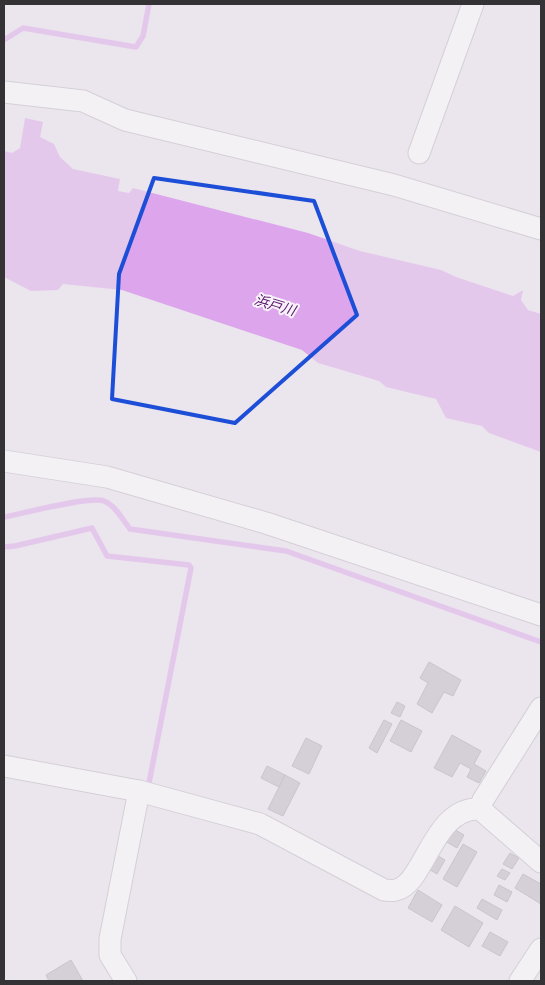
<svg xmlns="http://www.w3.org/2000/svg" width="545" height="985" viewBox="0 0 545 985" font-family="Overpass,'Noto Sans JP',sans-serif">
<rect width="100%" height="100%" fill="#ebe5ed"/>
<path fill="#dca5ec" d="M 25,118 L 43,122 L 40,137 L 54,144 L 60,157 L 73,169 L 120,179 L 118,191 L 129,193 L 133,188 L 308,233 L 360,251 L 441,270 L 456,277 L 513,296 L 523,290 L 521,300 L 528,310 L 541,314 L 541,452 L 489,433 L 482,426 L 446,418 L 436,399 L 386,387 L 379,381 L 318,363 L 302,350 L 122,290 L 63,284 L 58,290 L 31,291 L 4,277 L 4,151 L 12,153 L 20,148 Z"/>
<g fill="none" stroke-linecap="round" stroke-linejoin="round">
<g stroke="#dca5ec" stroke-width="5.5">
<path d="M 4,40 L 23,28 L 136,47 L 143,36 L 149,4"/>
<path d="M 4,517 C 21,514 91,495 104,501 C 116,506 122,519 130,529 L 286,551 L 541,642"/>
<path d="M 4,547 L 15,546 L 92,528 L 107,556 L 189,565 L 191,568 L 148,788"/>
</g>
</g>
<g fill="#bbb5bd" stroke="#a19ba3">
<path d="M 429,662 L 461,680 L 453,696 L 444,692 L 432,713 L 417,704 L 428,683 L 420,678 Z"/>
<path d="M 397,702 L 405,706 L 400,717 L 391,713 Z"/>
<path d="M 384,720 L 392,724 L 377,753 L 369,748 Z"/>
<path d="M 401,720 L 422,731 L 411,752 L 390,741 Z"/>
<path d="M 452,735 L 481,751 L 474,764 L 486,771 L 479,783 L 467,777 L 471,769 L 460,763 L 452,777 L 434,768 Z"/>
<path d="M 306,738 L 322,746 L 309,774 L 292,766 Z"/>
<path d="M 267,766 L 285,775 L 279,787 L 261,778 Z"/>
<path d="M 285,775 L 300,783 L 283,816 L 268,809 Z"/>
<path d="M 452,828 L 464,835 L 457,848 L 445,841 Z"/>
<path d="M 463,844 L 477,852 L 457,887 L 443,879 Z"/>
<path d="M 433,853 L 445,860 L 437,874 L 425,867 Z"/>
<path d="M 510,853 L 519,858 L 512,869 L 503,864 Z"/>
<path d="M 502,869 L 510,873 L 505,880 L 497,876 Z"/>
<path d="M 523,874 L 541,884 L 541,904 L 515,888 Z"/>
<path d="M 499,885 L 512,892 L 507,902 L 494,895 Z"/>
<path d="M 418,890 L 442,905 L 432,922 L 408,908 Z"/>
<path d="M 482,899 L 502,910 L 497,920 L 477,908 Z"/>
<path d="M 455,906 L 483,923 L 469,947 L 441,930 Z"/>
<path d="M 490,932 L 508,942 L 500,956 L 482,946 Z"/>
<path d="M 71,960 L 83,981 L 49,981 L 46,975 Z"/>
</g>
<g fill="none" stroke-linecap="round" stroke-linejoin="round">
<defs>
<g id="minor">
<path d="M 4,92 L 83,101 L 125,120 L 394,185 L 541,229"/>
<path d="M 419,153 L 473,4"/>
<path d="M 4,461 L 107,477 L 266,523 L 541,615"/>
<path d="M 4,766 L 139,791 L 260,824 L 384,890 C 388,890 392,891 396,890 C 425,884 433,806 480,809 L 541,862"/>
<path d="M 480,809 L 483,800 L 541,708"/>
<path d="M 126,981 L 110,955 L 110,939 L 139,791"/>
<path d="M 520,981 L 541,949"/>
</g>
</defs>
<use href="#minor" stroke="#bab4bc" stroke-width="23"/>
<use href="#minor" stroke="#fff" stroke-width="21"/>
</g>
<path d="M0 0H545V985H0ZM 154,178 L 314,201 L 357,315 L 235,423 L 112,399 L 119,274 Z" fill="#ebe5ed" fill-opacity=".55" fill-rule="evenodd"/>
<path fill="none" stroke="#1d4ed8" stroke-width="4" stroke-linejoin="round" d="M 154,178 L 314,201 L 357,315 L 235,423 L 112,399 L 119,274 Z"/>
<g text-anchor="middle" stroke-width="4" stroke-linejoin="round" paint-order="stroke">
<g font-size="14" font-style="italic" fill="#5a176b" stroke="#f8f2fa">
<text transform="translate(275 305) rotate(17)" y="5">浜戸川</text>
</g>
</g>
<rect width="545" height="985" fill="none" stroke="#343235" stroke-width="10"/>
</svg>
